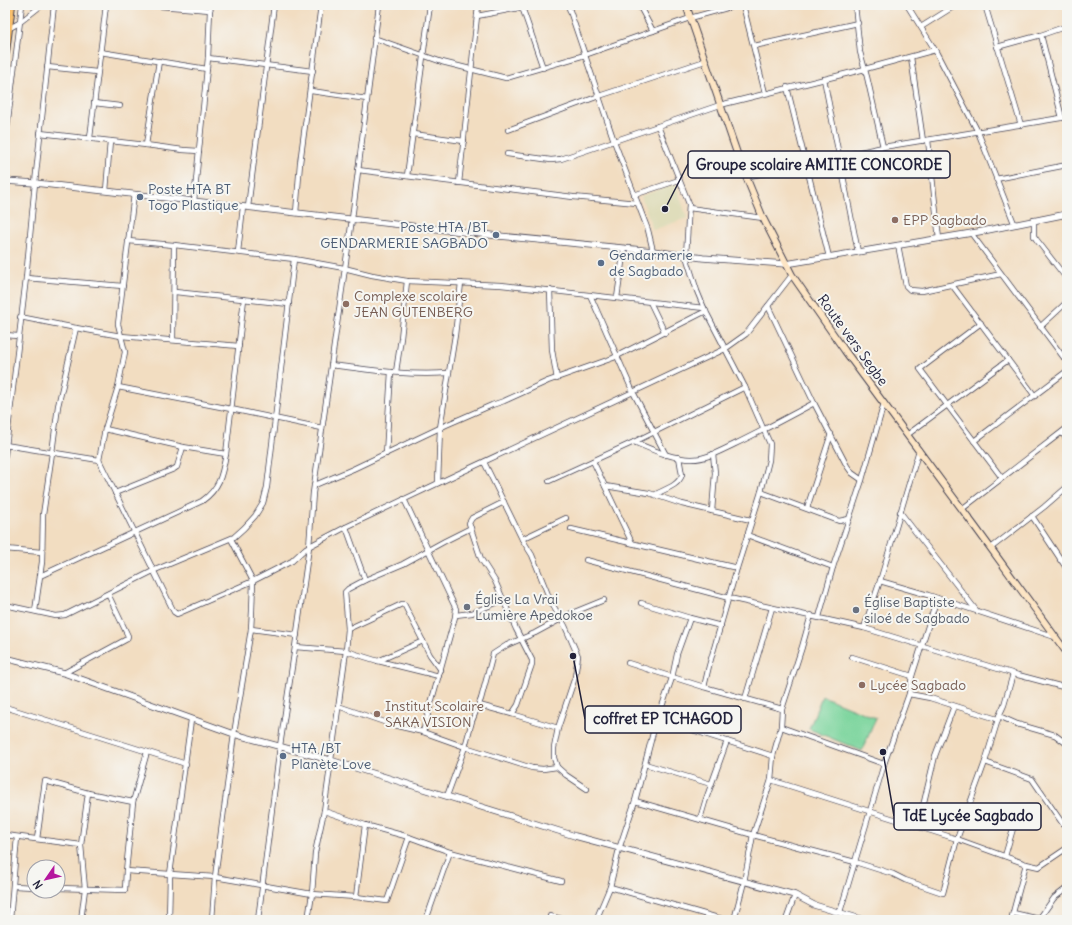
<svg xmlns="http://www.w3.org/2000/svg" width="1072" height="925" viewBox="0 0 1072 925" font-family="Delius,sans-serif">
<rect width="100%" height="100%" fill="#f6f6f2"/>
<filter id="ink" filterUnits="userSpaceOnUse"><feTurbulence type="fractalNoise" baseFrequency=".025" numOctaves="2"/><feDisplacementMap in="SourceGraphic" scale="8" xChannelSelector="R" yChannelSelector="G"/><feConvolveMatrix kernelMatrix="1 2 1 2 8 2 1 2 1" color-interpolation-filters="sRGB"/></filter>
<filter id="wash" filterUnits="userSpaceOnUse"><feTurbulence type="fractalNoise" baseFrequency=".012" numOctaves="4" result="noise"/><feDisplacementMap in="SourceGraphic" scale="16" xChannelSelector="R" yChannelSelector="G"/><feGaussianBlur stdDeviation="0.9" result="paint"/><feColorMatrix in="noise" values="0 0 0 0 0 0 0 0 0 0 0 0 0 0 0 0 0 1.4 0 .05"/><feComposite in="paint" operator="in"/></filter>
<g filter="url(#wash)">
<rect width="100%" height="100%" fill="#f2ddc1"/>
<path fill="#dfddbb" d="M 676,184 L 687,218 L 653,230 L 641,196 Z"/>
<path fill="#79d49b" stroke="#4e7b6b" d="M 822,696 L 876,718 L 862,751 L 809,729 Z"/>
</g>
<g filter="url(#ink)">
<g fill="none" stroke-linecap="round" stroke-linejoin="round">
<defs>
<g id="minor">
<path d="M 147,5 L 210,10"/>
<path d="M 568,5 L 614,141 L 648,230 L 653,251"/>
<path d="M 639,5 L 653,31"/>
<path d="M 743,5 L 765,93"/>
<path d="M 855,5 L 860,52 L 867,77 L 883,147"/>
<path d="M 907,5 L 935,50 L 978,132 L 1014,223"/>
<path d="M 985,5 L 1021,125"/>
<path d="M 522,7 L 543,68"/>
<path d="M 477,16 L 535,5"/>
<path d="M 921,27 L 956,5"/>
<path d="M 8,29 L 19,23 L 42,5"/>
<path d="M 1041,35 L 1062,118"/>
<path d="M 374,38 L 442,62 L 506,78 L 585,55 L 690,18 L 738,5"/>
<path d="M 754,46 L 858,23"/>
<path d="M 997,47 L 1041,35 L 1067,26"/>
<path d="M 100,52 L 207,69"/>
<path d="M 911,57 L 923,141"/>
<path d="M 208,58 L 313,71"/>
<path d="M 47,67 L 97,72"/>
<path d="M 824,79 L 858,252"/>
<path d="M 787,87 L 829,257"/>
<path d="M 311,91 L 367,99"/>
<path d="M 94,103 L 120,106"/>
<path d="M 658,126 L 689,204 L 686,256 L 697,291 L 704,308 L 745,387 L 770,444 L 769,460 L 761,492 L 737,568 L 709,666 L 704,687"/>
<path d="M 508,130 L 599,96 L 705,61"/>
<path d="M 40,133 L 146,145 L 183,150 L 199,151"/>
<path d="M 413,134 L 464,141"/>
<path d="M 90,138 L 106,5"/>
<path d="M 928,140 L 939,239"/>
<path d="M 5,144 L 22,5"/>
<path d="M 146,145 L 159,61"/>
<path d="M 507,154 L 551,160 L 561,159 L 720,105 L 865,69 L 935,50"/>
<path d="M 358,170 L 573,197 L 637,203"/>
<path d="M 407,176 L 430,5"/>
<path d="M 746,177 L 883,147 L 1067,117"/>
<path d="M 996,179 L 1067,165"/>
<path d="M 459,183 L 477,16 L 478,5"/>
<path d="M 106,191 L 110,141"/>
<path d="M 634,195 L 679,180"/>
<path d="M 194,201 L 208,58 L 210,10 L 212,5"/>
<path d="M 248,207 L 274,5"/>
<path d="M 689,208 L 763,218"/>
<path d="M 296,213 L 300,163 L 321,5"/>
<path d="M 1034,220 L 1034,236 L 1036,239 L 1067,279"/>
<path d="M 971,233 L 1067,362"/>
<path d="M 128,241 L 174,245 L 294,259 L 344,268 L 372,275 L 407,281 L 501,285 L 704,308"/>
<path d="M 898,245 L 906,286 L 910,290 L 922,291 L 1001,274"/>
<path d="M 238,252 L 243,207"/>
<path d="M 26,278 L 123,286"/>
<path d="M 952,285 L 1035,396"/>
<path d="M 550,290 L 552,350 L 557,379"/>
<path d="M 175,292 L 289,304"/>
<path d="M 590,295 L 633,392 L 666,455"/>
<path d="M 617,298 L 624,248"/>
<path d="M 650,302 L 665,333"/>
<path d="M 768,306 L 814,403 L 847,466 L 852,473 L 862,480"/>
<path d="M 20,317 L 76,328 L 121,336 L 239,346"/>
<path d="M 981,323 L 920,369 L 1002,478"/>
<path d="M 1040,327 L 1067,302"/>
<path d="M 5,335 L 18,336"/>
<path d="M 173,340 L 174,245"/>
<path d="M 331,365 C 370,370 409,376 448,373"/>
<path d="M 396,372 L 401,338 L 407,281"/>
<path d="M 118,387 L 231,409 L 322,428"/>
<path d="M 105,429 L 183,447 L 226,454"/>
<path d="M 1062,433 L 1067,439"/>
<path d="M 907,435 L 1008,360"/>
<path d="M 974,441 L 1067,371"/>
<path d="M 634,442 C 653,450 672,459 692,459 C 707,459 722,450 735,444 C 762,431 788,417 814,403"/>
<path d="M 5,445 L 99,460 L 174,612 L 177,614 L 253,581 L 292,561 L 306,548 L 346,527 L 449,478 L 725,349 L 746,334 L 792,275"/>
<path d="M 386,454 L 391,372"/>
<path d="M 5,455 L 26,278 L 35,183 L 54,5"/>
<path d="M 99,460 L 105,429 L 118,387 L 125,352 L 118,324 L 134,194"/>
<path d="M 593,461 L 632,543"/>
<path d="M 484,462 L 522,539 L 532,555 L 551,602 L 565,626 L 578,656 L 575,677 L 558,728 L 554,748 L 554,758 L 557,767"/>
<path d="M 549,481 L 634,442 L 745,387"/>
<path d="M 438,483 L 440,428 L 455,335 L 461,283"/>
<path d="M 315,485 L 353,469 L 446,425 L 492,405 L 504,401 L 548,381 L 613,358 L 706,311"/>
<path d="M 605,486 L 649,493 L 682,504 L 751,520"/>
<path d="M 761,492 L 831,518 L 839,521 L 849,519"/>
<path d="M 115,493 L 174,469 L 177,467 L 183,447"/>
<path d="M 656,494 C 665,489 678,486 682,475 L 679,457"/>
<path d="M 404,499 L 456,609 L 455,617 L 423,732"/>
<path d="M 504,502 L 472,518 L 469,523 L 481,559 L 495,581 L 516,629 L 532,660 L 532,664 L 518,705 L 512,714"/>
<path d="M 807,508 L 831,434"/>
<path d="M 962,509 L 1067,428"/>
<path d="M 712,511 L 715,473 L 713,454"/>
<path d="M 900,512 L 976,610"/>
<path d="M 1032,516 L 1067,569"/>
<path d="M 346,527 L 365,580"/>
<path d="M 571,529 L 737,568"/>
<path d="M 747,535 L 833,567"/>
<path d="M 522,539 L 566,518"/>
<path d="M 991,548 L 1044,507 L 1067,487"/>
<path d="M 5,549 L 42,552"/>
<path d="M 586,560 L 729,598 L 864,628 L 1018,675 L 1067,688"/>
<path d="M 1060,560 L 1067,556"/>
<path d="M 40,576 L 202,501 C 220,488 222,475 226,454 L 244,299"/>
<path d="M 880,581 L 928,595 L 1055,637"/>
<path d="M 641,603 L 690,618 L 721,626"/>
<path d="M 5,605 L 56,616 L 65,615 L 155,570 L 234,537 L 244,528 L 255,516 L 263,503 L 267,487 L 294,259"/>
<path d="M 35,611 L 42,562 L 43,515 L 52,453 L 58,406 L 76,328"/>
<path d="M 456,615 L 472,613 L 503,600"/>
<path d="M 819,617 L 833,567 L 862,480 L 884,403"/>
<path d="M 864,628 L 880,581 L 919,450"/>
<path d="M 251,629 L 297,635"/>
<path d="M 348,629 L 402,604 L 404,604 L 430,655 L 441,670"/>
<path d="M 295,647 L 346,651 L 378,661 L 439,676"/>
<path d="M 852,657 L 912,676"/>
<path d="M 378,661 L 423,641"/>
<path d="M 628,663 L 704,687 L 782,709"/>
<path d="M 64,673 L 127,639 L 128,636 L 108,594"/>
<path d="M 909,694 L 930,698 L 997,719"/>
<path d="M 745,699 L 772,608"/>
<path d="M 479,705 L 512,714 L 558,728"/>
<path d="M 338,706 L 393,725 L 423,732 L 465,747 L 532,768 L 543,769 L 557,767 L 566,775 L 587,789"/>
<path d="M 5,707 L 186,764"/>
<path d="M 999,716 L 1004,705 L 1013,674"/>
<path d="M 658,719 L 773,756"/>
<path d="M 781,727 L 884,764"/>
<path d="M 985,762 L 1032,779 L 1067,830"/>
<path d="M 645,764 L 711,784"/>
<path d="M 771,780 L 957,839 L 1026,864 L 1039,867 L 1067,848"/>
<path d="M 447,796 L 465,747 L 472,721 L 481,699 L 493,654 L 507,645 L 535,633 L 572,613 L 604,600"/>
<path d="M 635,801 L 753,835 L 855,862 L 893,874 L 905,880 L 943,893 L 957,839 L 985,762 L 999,716 L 1017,724 L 1055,735 L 1067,744"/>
<path d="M 324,811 L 365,825 L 409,837 L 450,852 L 561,881"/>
<path d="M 700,819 L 705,802 L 727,741"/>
<path d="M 916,826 L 924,802 L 935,756 L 954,706"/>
<path d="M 5,835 L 81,845"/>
<path d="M 37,839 L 45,781 L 88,793 L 133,802"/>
<path d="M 1005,856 L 1017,815"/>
<path d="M 126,871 L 215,877 L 312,894 L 356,897 L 387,901 L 409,837"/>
<path d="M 14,886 L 34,887"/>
<path d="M 610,887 L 725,920"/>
<path d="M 58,888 L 125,890 L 126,871 L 133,802 L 147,752"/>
<path d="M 356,897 L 365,825"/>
<path d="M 840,912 L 884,764 L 909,694 L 912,676 L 937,598"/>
<path d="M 1013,913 L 1044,920"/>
<path d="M 550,916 L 565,920"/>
<path d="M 1039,919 L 1054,898 L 1067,888"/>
<path d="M 10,920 L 17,837"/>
<path d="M 81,920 L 85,889 L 81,845 L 88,793"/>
<path d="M 169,920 L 170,874 L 191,720"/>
<path d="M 212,920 L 215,877 L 234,734 L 251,629 L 252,611 L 253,581 L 231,539"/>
<path d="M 258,920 L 280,746 L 295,647 L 309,547 L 313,493 L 352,219 L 379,5"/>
<path d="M 308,920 L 312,894 L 315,853 L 324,811 L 346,651 L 348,629 L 345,592 L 348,589 L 365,580 L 403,564 L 445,541 L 471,528"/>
<path d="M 426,920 L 450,852"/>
<path d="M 596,920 L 610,887 L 619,849 L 635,801 L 654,729 L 672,678 L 677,654 L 690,618"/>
<path d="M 734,920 L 744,882 L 753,835 L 771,780 L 773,756 L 781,727 L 782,709 L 802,647 L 811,615"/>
<path d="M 786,920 L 795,895"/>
<path d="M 1011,920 L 1026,864"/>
</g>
<g id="tertiary">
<path d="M 5,181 L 35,183 L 499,236 L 653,251 L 703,258 L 786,264 L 978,232 L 1067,214"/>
<path d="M 5,658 L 64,673 L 234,734 L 330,760 L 575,836 L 795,895 L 814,905 L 864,920"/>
</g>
<path id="secondary" d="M 686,5 L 740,162 L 763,218 L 792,275 L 845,351 L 976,528 L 1067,653"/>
<path id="trunk" d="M 5,52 L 11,5"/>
</defs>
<use href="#minor" stroke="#413e4f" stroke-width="6"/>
<use href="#tertiary" stroke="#413e4f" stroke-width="7"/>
<use href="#secondary" stroke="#413e4f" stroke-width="8"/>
<use href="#trunk" stroke="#413e4f" stroke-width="10"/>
<use href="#minor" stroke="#fff" stroke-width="4.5"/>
<use href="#tertiary" stroke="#fff" stroke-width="5.5"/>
<use href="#secondary" stroke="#fde5c4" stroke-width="6"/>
<use href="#trunk" stroke="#f9bf6c" stroke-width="8"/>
</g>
</g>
<g fill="#5c6f8a" stroke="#f6f6f2" stroke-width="1.5">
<circle cx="140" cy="197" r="4"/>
<circle cx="496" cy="235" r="4"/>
<circle cx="601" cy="263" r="4"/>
<circle cx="283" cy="756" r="4"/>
</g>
<g fill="#8d6e63" stroke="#f6f6f2" stroke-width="1.5">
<circle cx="895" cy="220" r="4"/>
<circle cx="346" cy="304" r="4"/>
<circle cx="862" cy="685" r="4"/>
<circle cx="377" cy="714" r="4"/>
</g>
<g fill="#6b7280" stroke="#f6f6f2" stroke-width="1.5">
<circle cx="467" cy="607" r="4"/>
<circle cx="856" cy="610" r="4"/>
</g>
<g text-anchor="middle" stroke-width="4" stroke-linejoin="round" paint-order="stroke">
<g font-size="14" fill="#4e5e75" stroke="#f6f6f2" text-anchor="start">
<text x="148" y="194">Poste HTA BT<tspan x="148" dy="16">Togo Plastique</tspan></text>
<text x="488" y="232" text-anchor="end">Poste HTA /BT<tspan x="488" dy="16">GENDARMERIE SAGBADO</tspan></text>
<text x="609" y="260">Gendarmerie<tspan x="609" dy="16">de Sagbado</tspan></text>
<text x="291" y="753">HTA /BT<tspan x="291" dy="16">Planète Love</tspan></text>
</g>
<g font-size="14" fill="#785e54" stroke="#f6f6f2" text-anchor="start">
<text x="903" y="225">EPP Sagbado</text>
<text x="354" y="301">Complexe scolaire<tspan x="354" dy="16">JEAN GUTENBERG</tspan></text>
<text x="870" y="690">Lycée Sagbado</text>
<text x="385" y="711">Institut Scolaire<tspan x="385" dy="16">SAKA VISION</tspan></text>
</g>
<g font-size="14" fill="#22223b" stroke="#f6f6f2">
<text transform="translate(853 340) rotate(54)" y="5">Route vers Segbe</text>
</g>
<g font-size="14" fill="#5b616d" stroke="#f6f6f2" text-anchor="start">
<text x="475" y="604">Église La Vrai<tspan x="475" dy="16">Lumière Apedokoe</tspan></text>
<text x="864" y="607">Église Baptiste<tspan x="864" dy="16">siloé de Sagbado</tspan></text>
</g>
</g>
<path fill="none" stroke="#22223b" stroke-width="1.5" d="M665 209L688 164M573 656L585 719M883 752L894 816"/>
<g fill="#22223b" stroke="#f6f6f2" stroke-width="1.5">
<circle cx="665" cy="209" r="4"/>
<circle cx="573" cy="656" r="4"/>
<circle cx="883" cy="752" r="4"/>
</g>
<g fill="#f6f6f2" stroke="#22223b" stroke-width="1.5">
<rect x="688" y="151" width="262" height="27" rx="4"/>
<rect x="585" y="706" width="156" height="27" rx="4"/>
<rect x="894" y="803" width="147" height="27" rx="4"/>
</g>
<g font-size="15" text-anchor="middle" font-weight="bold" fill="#22223b">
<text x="819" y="170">Groupe scolaire AMITIE CONCORDE</text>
<text x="663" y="724">coffret EP TCHAGOD</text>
<text x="968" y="821">TdE Lycée Sagbado</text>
</g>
<rect width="1072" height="925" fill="none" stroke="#f6f6f2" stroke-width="20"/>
<g transform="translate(46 879) rotate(236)"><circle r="19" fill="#f6f6f2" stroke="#a1a1a9"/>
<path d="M0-3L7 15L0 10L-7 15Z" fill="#b5179e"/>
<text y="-6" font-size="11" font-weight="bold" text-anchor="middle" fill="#22223b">N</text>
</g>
</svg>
